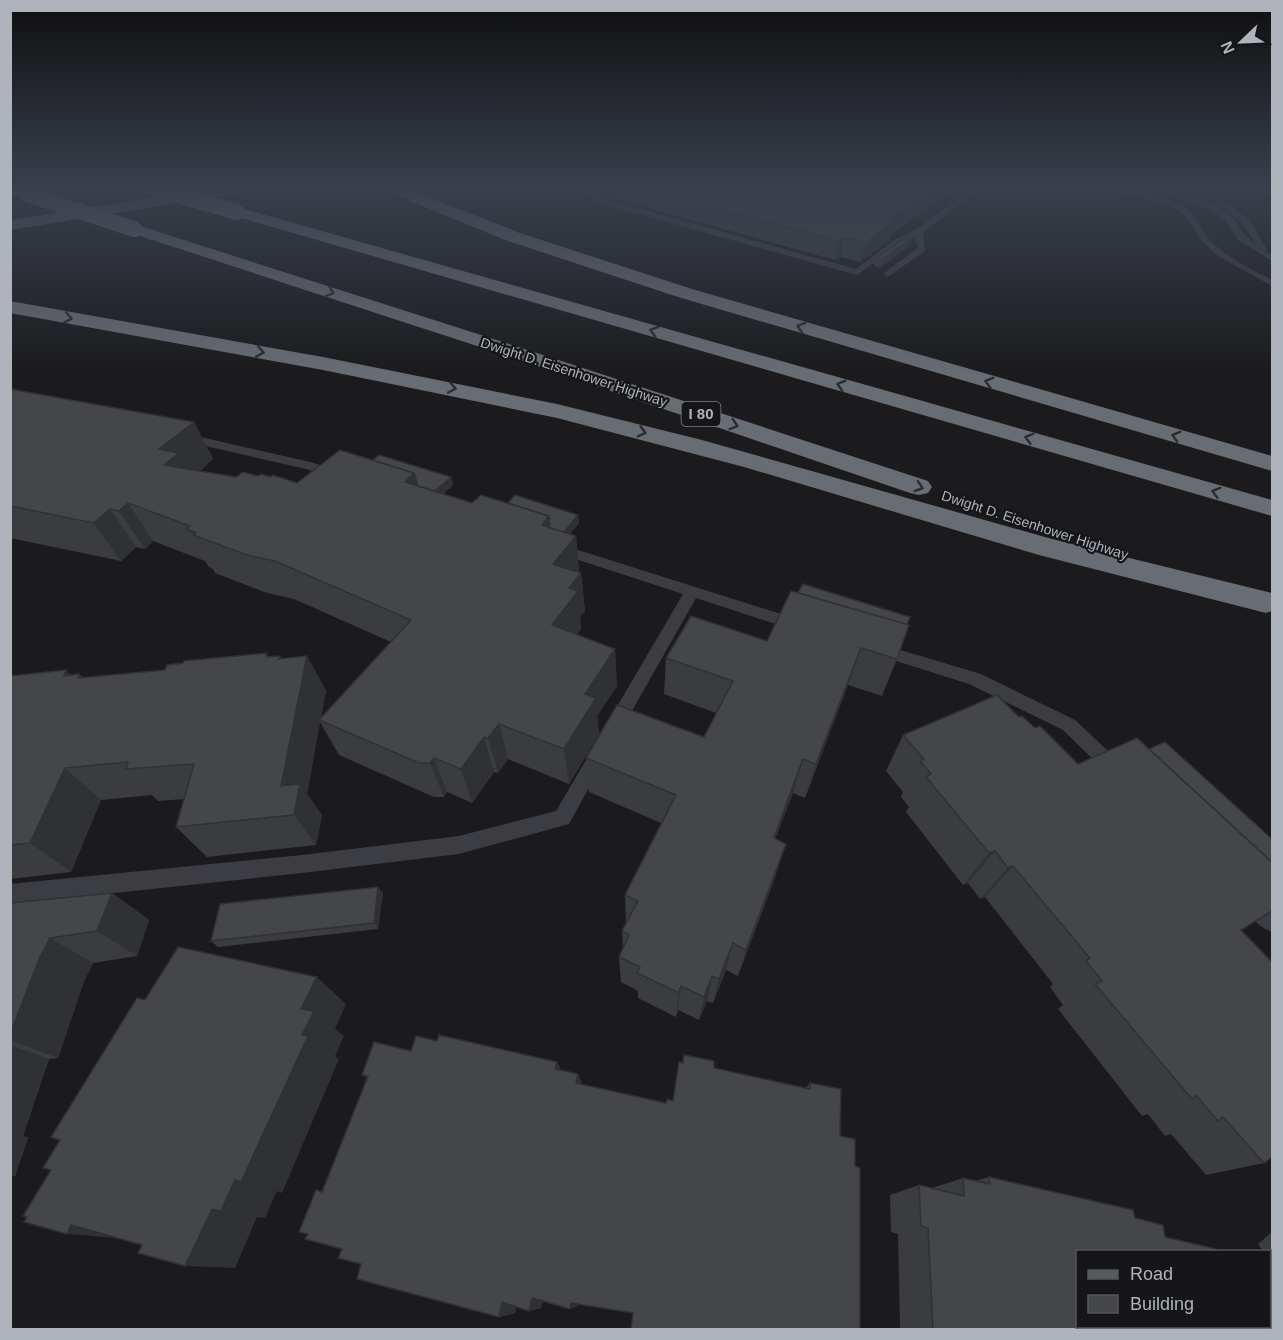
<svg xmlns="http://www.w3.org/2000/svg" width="1283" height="1340" viewBox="0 0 1283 1340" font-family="Arial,sans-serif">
<rect width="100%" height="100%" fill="#1b1b1d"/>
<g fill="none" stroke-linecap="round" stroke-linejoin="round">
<g fill="#3c3d42" fill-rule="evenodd">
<path d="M 591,186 L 598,186 L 594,192 L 605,199 L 856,269 L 894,240 L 917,229 L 976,186 L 984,186 L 923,232 L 925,251 L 888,277 L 884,274 L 885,272 L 918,248 L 914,237 L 900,244 L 857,275 L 599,203 L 586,193 Z"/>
<path d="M 1081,186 C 1114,186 1160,191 1188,210 C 1199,217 1201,231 1210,240 C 1227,258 1251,269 1272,280 L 1272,286 L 1218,256 L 1201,240 L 1187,217 L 1173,208 L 1150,200 Z"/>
<path d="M 1148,186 C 1166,186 1218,203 1231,216 C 1241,227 1241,234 1256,244 L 1242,222 L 1218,205 L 1225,203 L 1248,218 L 1267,249 L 1266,251 L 1272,255 L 1272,261 L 1237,239 L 1225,220 L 1212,211 Z"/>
<path d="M 183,433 L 310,462 L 340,471 L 341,474 L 335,478 L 306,469 L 179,440 L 177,437 Z"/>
<path d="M 556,543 L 803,621 L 805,625 L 803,629 L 797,631 L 696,598 L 620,732 L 614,734 L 608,732 L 605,727 L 683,594 L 551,551 L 549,548 Z"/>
<path d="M 877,643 L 981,674 L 1075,720 L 1121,763 L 1124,769 L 1121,775 L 1115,777 L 1109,775 L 1063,730 L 969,684 L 871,653 L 869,649 L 871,645 Z"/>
<path d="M 598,747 L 604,750 L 607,755 L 569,824 L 459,854 L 302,873 L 10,904 L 10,884 L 302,855 L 459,836 L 556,811 L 592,750 Z"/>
<path d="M 1249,890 L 1256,893 L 1272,908 L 1272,932 C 1260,928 1244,913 1239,900 L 1242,893 Z"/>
</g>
<path fill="#3c3d42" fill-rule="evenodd" d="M 1245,186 L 1272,187 L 1272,196 L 1247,189 Z"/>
<path fill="#585a61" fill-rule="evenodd" d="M 229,186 L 266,186 L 259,190 L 10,230 L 10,220 Z"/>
<g fill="#686c73" fill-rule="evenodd">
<path d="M 10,186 L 32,191 L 34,194 L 27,198 L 10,194 Z"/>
<path d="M 379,186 L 400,186 L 520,233 L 692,289 L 1272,456 L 1272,471 L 678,297 L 508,241 L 381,189 Z"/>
<path d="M 237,207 L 1272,500 L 1272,516 L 231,215 L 229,212 Z"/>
<path d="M 134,224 L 537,353 L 928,481 L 932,487 L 928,493 L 919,495 L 910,493 L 523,361 L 128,232 L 126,229 Z"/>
<path d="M 10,301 L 323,357 L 557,404 L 702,440 L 1052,539 L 1272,593 L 1272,611 L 1266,613 L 1039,555 L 744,467 L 557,418 L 323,370 L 10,313 Z"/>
</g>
<g stroke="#686c73" stroke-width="16">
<path d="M 147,186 L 237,212"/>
<path d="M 27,194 L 134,229"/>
</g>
</g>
<g fill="#3b3c40">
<path d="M 608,186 L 960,186 L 891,234 L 890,240 L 861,262 L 840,257 L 835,260 L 609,197 Z"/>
<path d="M 910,245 L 880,268 L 874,266 L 875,259 Z"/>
<path d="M 10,389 L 194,422 L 213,459 L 200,471 L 236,477 L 271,477 L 297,483 L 373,460 L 451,477 L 453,485 L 443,494 L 472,503 L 508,503 L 578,515 L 579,523 L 570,534 L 576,536 L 579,572 L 581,573 L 585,611 L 580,617 L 581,629 L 577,635 L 615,649 L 617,686 L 597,716 L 599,734 L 569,784 L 508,759 L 498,773 L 494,772 L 472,803 L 447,792 L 444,797 L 434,797 L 339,755 L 320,722 L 307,794 L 322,815 L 316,845 L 207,857 L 176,827 L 184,799 L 158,801 L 152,795 L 101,800 L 71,872 L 10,879 L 10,676 L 79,674 L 83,678 L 165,670 L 267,653 L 268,657 L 282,659 L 307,656 L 326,691 L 321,717 L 391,642 L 294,599 L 267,593 L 215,573 L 213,569 L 209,567 L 205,561 L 153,541 L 145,549 L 136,547 L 121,561 L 10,538 Z"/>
<path d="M 791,591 L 897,659 L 882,696 L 848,685 L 805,798 L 793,793 L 775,839 L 776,875 L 738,976 L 726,970 L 713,1003 L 707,1001 L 699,1020 L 678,1010 L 676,1017 L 638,998 L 638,991 L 621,982 L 619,957 L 623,948 L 622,931 L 626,924 L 625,895 L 661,823 L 589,792 L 586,758 L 704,737 L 716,713 L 664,694 L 666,658 L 767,641 Z"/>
<path d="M 1019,717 L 1241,930 L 1264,1163 L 1206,1175 L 1171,1134 L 1165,1136 L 1148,1114 L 1142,1116 L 1058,1009 L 1063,1005 L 1050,987 L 1053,984 L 985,897 L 980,899 L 968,883 L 963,885 L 906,812 L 909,807 L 901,797 L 903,792 L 886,771 L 903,735 Z"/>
<path d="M 112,893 L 149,920 L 137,956 L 93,963 L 84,981 L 58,1058 L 49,1059 L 23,1136 L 28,1138 L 15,1176 L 10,1177 L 10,903 Z"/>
<path d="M 383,893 L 378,929 L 218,947 L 211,941 Z"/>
<path d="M 437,1041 L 557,1062 L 561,1070 L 578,1074 L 582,1084 L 666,1103 L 673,1101 L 684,1055 L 714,1068 L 805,1088 L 810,1083 L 841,1089 L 633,1313 L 578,1304 L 578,1306 L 570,1309 L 543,1301 L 541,1308 L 529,1311 L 516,1307 L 515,1313 L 499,1317 L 361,1264 L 342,1249 L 308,1234 L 316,1190 L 322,1191 L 367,1078 L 362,1075 L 411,1051 Z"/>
<path d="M 989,1177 L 1077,1251 L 1227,1329 L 900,1329 L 898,1234 L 891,1232 L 890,1195 L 919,1185 L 932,1188 L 963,1178 L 975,1181 Z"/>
<path d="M 1272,1232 L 1272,1263 L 1269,1259 L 1269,1251 L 1263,1251 L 1258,1244 Z"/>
</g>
<g fill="#303134">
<path d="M 940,186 L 960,186 L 891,234 L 890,240 L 861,262 L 865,243 L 889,220 Z"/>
<path d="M 844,238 L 840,257 L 835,260 L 839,241 Z"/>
<path d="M 912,238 L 910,245 L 880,268 L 882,260 Z"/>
<path d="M 194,422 L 213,459 L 192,477 L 164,465 L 159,449 Z"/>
<path d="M 414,473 L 425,511 L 405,482 Z"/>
<path d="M 451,477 L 453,485 L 436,501 L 434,493 Z"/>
<path d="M 128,503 L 153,541 L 145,549 L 119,511 Z"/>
<path d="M 110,509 L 136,547 L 121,561 L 94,523 Z"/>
<path d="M 578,515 L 579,523 L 563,543 L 562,534 Z"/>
<path d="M 549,516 L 554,554 L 542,525 Z"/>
<path d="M 576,536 L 579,574 L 553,564 Z"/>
<path d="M 581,573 L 585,611 L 580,617 L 581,629 L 557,663 L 552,625 L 569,588 Z"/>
<path d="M 861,648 L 848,685 L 805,798 L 816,764 Z"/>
<path d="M 615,649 L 617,686 L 597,716 L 599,734 L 569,784 L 564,749 L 585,694 Z"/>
<path d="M 280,656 L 300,690 L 307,656 L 326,691 L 320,720 L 319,720 L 320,722 L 307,794 L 322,815 L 316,845 L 294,815 L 281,786 L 279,659 Z"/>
<path d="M 66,670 L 99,705 L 64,676 Z"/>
<path d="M 499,724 L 508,759 L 498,773 L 488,738 Z"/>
<path d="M 484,737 L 494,772 L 472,803 L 461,769 Z"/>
<path d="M 434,758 L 447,792 L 444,797 L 430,763 Z"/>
<path d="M 803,759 L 793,793 L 773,845 L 765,870 L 783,813 Z"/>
<path d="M 65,768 L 101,800 L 71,872 L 30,843 Z"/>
<path d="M 786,844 L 776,875 L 738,976 L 746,950 Z"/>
<path d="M 995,851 L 968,883 L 963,885 L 989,853 Z"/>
<path d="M 1013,866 L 985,897 L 980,899 L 1008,868 Z"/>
<path d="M 378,887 L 383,893 L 378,929 L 374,923 Z"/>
<path d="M 112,893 L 149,920 L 137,956 L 97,931 Z"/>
<path d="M 50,938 L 93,963 L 84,981 L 58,1058 L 10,1040 L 10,1034 L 40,957 Z"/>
<path d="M 733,943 L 726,970 L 713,1003 L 719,979 Z"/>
<path d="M 712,976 L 707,1001 L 699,1020 L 704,997 Z"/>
<path d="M 317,977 L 346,1004 L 335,1029 L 344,1036 L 335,1056 L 339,1059 L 282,1193 L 277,1191 L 265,1218 L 257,1217 L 235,1268 L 185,1266 L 212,1209 L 302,1035 L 301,1009 Z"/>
<path d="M 681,986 L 678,1010 L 676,1017 L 679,993 Z"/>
<path d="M 10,1045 L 49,1059 L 23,1136 L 28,1138 L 15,1176 L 10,1175 Z"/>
<path d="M 557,1062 L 565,1083 L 555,1069 Z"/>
<path d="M 578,1074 L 585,1094 L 576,1083 Z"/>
<path d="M 71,1225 L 128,1239 L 67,1234 Z"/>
<path d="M 544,1296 L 541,1308 L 529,1311 L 532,1298 Z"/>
<path d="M 518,1300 L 515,1313 L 499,1317 L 502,1302 Z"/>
<path d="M 579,1301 L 578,1306 L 570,1309 L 571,1303 Z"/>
</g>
<g fill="#45464a" stroke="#303134" stroke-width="1.5">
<path d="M 633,186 L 940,186 L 889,220 L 894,222 L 865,243 L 844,238 L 839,241 Z"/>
<path d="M 912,238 L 882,260 L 875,259 L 903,239 Z"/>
<path d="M 10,389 L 194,422 L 159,449 L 179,453 L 164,465 L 236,477 L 243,472 L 258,476 L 261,474 L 271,477 L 273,475 L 297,483 L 340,450 L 414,473 L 405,482 L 472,503 L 481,495 L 549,516 L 542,525 L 576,536 L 553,564 L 581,573 L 569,588 L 578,591 L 552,625 L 615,649 L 585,694 L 596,698 L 564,749 L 499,724 L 488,738 L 484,737 L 461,769 L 434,758 L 430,763 L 419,763 L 319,720 L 411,620 L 275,561 L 247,555 L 193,535 L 196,533 L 186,529 L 190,526 L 128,503 L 119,511 L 110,509 L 94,523 L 10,506 Z"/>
<path d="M 379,455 L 451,477 L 435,491 L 418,486 L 414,473 L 373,460 Z"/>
<path d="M 515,495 L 578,515 L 564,532 L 550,528 L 549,516 L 508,503 Z"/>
<path d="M 803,584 L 910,617 L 907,625 L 798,593 Z"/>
<path d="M 791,591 L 909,625 L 897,659 L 861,648 L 816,764 L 803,759 L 783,813 L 774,838 L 786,844 L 746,950 L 733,943 L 719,979 L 712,976 L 704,997 L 681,986 L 679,993 L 637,973 L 640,967 L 619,957 L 629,935 L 622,931 L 638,901 L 625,895 L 676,795 L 586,758 L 617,705 L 704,737 L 733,681 L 666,658 L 691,616 L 767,641 Z"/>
<path d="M 267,653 L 266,657 L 280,656 L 279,659 L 307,656 L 281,786 L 300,784 L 294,815 L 176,827 L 194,764 L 126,769 L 128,762 L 65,768 L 30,843 L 10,845 L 10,676 L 66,670 L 64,676 L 79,674 L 78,678 L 165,670 L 167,665 L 183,663 L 184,661 Z"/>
<path d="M 997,695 L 1019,717 L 1022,716 L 1035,728 L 1040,726 L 1078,764 L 1137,738 L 1272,862 L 1272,911 L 1241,930 L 1272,962 L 1272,1157 L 1264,1163 L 1223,1117 L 1218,1121 L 1196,1095 L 1192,1099 L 1095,984 L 1102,981 L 1086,961 L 1090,958 L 1013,866 L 1008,868 L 995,851 L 989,853 L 926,777 L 931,774 L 920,761 L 924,759 L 903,735 Z"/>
<path d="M 1165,742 L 1272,839 L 1272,862 L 1149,749 Z"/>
<path d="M 378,887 L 374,923 L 211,941 L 220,904 Z"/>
<path d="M 112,893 L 97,931 L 50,938 L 40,957 L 10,1034 L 10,903 Z"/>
<path d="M 178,947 L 317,977 L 301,1009 L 314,1011 L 302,1035 L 308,1036 L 241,1182 L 235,1180 L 221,1211 L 212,1209 L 185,1266 L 138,1253 L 142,1245 L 71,1225 L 67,1234 L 24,1222 L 27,1217 L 23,1216 L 51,1170 L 43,1168 L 60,1140 L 51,1137 L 137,998 L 145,1000 Z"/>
<path d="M 439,1035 L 557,1062 L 555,1069 L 578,1074 L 576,1083 L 666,1103 L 667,1099 L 673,1101 L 679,1062 L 683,1063 L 684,1055 L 714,1061 L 714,1068 L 810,1089 L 810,1083 L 841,1089 L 840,1136 L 855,1139 L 855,1166 L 860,1168 L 860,1329 L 631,1329 L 633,1313 L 571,1303 L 570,1309 L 532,1298 L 529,1311 L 502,1302 L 499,1317 L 357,1279 L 361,1264 L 338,1258 L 342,1249 L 305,1239 L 308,1234 L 299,1232 L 316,1190 L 322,1192 L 368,1076 L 362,1075 L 374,1042 L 411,1051 L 416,1036 L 437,1041 Z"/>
<path d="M 989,1177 L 1133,1210 L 1135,1218 L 1163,1225 L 1165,1237 L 1216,1249 L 1216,1251 L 1077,1251 L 1077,1326 L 1227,1326 L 1228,1329 L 933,1329 L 928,1228 L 921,1226 L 919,1185 L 964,1196 L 963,1178 L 990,1184 Z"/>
</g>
<defs><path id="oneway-chevron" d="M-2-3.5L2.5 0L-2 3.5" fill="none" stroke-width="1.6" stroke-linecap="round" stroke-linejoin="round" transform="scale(1.5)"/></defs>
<g stroke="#2a2c2f">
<use href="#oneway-chevron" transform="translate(330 292) rotate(18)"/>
<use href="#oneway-chevron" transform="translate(68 318) rotate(10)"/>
<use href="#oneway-chevron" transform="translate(801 327) rotate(-164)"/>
<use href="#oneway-chevron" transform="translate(654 331) rotate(-164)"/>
<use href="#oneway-chevron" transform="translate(260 352) rotate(10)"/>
<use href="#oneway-chevron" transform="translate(989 382) rotate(-164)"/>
<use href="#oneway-chevron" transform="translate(841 385) rotate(-164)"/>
<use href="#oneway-chevron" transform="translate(452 388) rotate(12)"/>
<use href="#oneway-chevron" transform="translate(734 425) rotate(18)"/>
<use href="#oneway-chevron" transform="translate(642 432) rotate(15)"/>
<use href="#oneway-chevron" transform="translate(1176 436) rotate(-164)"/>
<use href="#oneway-chevron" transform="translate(1029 438) rotate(-164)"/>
<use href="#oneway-chevron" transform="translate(919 487) rotate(18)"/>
<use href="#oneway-chevron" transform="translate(1216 492) rotate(-164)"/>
</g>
<linearGradient id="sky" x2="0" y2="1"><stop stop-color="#0f0f10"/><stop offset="0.5" stop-color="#393f4c"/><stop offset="1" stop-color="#393f4c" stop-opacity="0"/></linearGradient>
<rect width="1283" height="374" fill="url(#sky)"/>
<g text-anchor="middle" stroke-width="4.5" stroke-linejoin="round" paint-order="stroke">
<g font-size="14" fill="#aeb3bc" stroke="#161618">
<text transform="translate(574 372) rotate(18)" y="5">Dwight D. Eisenhower Highway</text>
<text transform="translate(1035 525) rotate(18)" y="5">Dwight D. Eisenhower Highway</text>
</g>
<rect fill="#161618" stroke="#80848b" stroke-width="1.5" x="681.5" y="402" width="39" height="24" rx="4.5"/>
<g font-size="15" font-weight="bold" fill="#aeb3bc">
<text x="701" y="419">I 80</text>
</g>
</g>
<rect width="1283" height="1340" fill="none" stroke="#aeb3bc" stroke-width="24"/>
<rect x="1076" y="1250" width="195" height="78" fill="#161618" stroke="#53555a" stroke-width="1.5"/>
<rect x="1088" y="1270" width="30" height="9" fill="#585a61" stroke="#53555a" stroke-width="1.5"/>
<text x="1130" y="1280" font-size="18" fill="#aeb3bc">Road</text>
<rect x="1088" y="1295" width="30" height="18" fill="#45464a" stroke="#53555a" stroke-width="1.5"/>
<text x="1130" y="1310" font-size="18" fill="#aeb3bc">Building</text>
<g transform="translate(1241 42) rotate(247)" stroke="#161618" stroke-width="4.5" paint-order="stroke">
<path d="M0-4.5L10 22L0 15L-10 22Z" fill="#aeb3bc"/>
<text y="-9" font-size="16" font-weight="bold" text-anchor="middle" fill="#aeb3bc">N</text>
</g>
</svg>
